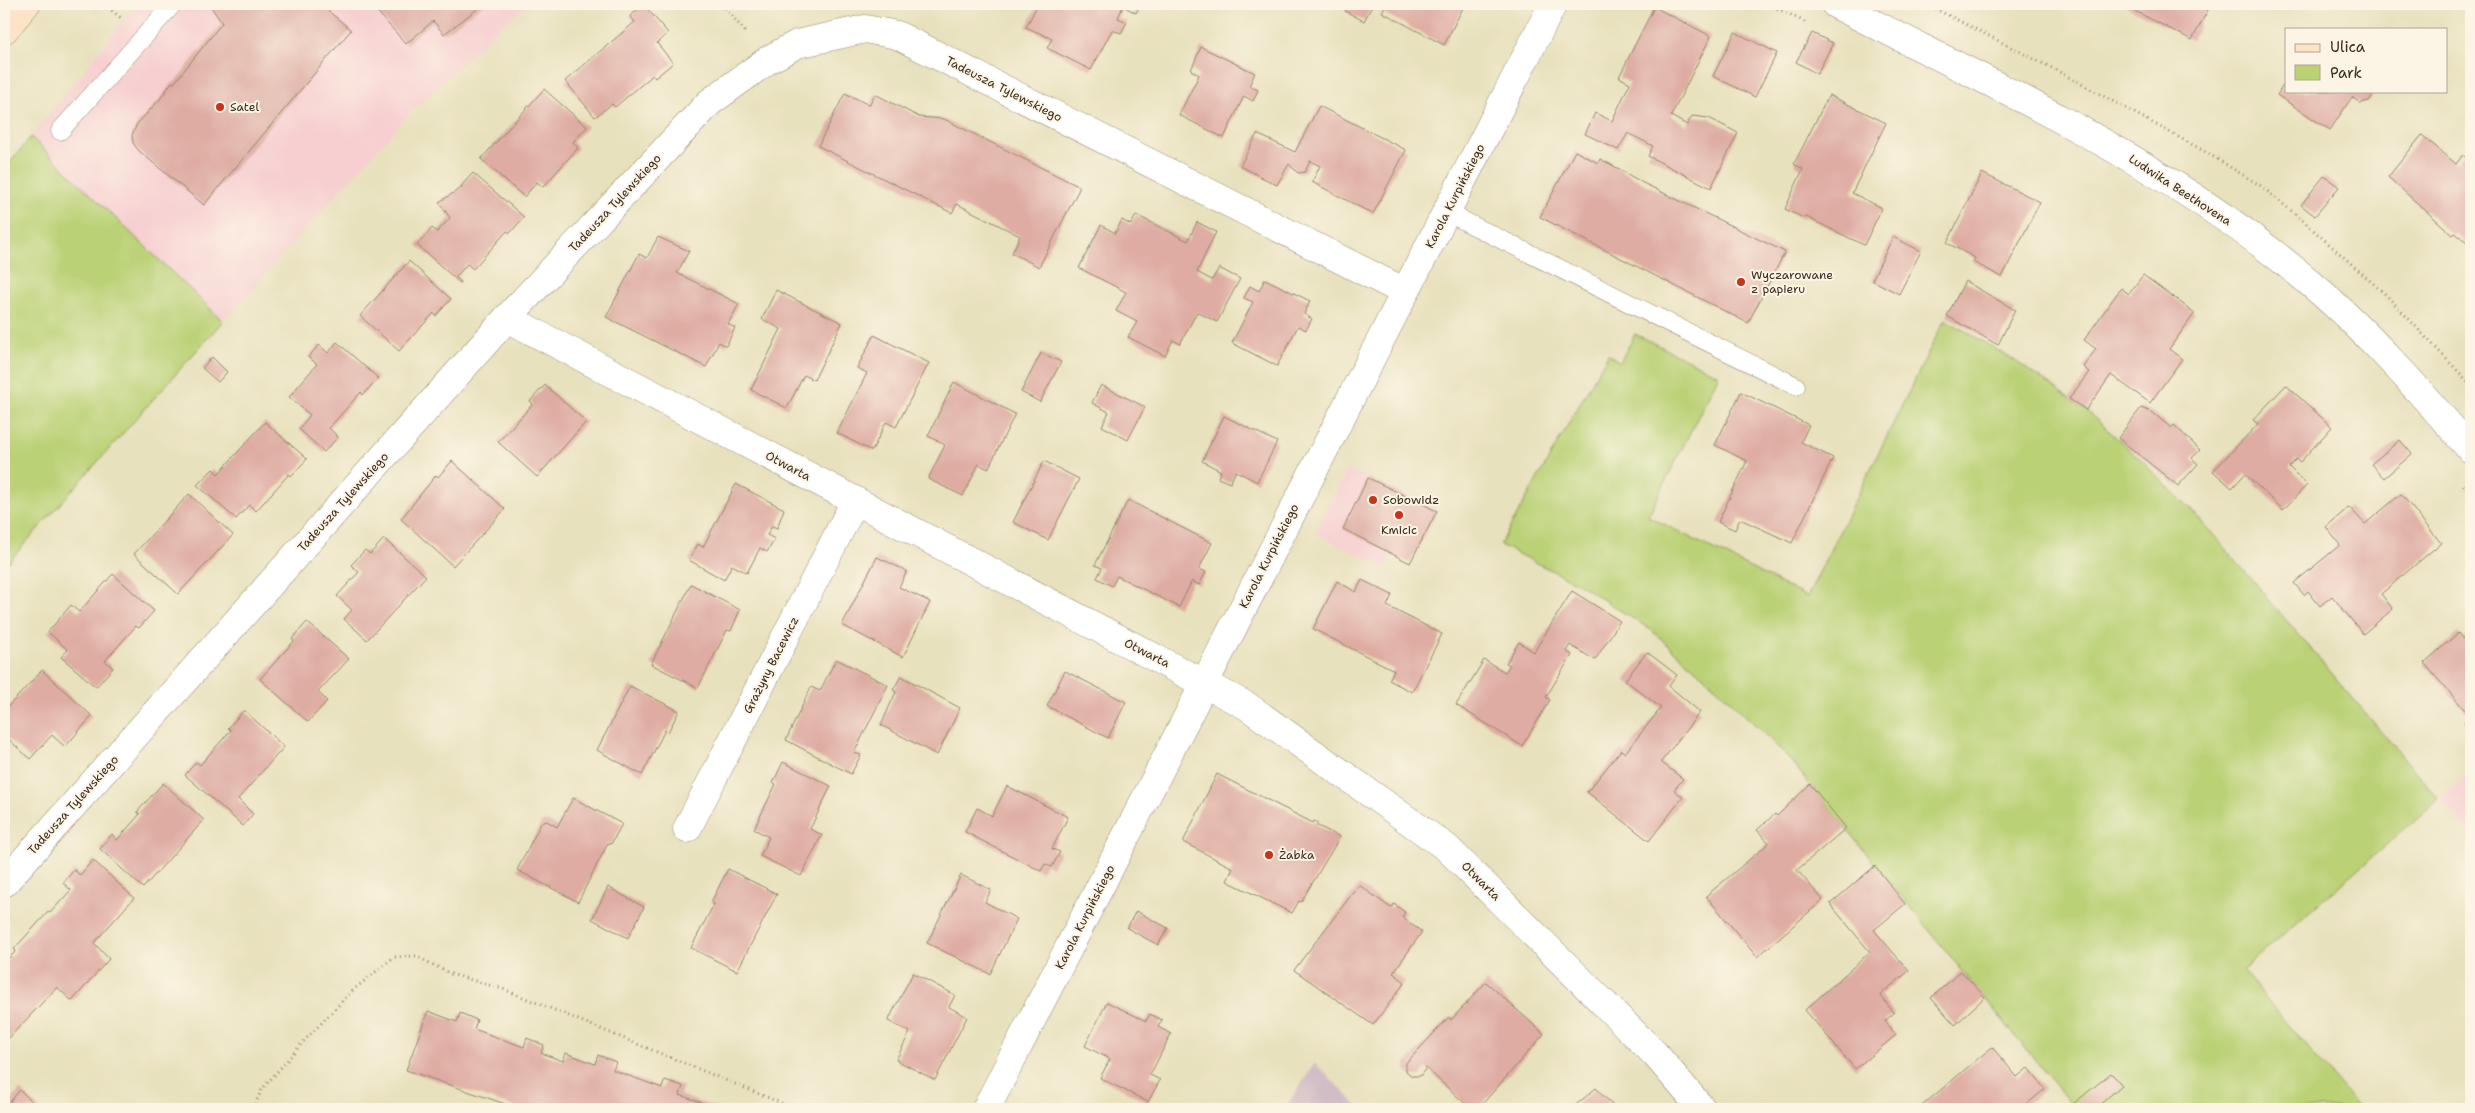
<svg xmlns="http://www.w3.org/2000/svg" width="2475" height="1113" viewBox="0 0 2475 1113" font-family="'Shantell Sans',sans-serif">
<rect width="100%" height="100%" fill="#fcf5e5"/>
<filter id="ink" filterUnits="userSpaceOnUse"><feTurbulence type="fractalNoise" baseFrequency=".02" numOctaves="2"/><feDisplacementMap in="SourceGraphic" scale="10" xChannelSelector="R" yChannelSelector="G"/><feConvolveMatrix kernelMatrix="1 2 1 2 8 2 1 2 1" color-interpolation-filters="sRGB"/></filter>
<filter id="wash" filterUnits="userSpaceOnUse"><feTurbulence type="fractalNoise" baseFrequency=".0096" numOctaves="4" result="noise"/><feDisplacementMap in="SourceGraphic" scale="20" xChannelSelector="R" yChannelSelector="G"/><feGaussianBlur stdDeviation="1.12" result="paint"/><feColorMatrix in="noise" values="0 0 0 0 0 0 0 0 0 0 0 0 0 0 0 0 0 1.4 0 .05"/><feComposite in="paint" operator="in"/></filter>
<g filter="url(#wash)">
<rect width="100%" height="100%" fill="#e8e1bd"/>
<g fill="#f7cfd1">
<path d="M 137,4 L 529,4 L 500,26 L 410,113 L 223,321 L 31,137 Z"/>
<path d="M 1347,469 L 1420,502 L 1386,568 L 1315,533 Z"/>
<path d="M 2471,772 L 2471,835 L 2439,799 Z"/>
</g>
<path fill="#d2bdc6" d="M 1315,1063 L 1361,1109 L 1285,1109 Z"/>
<g fill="#bad176" stroke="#7a7e4a">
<path d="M 31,137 L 223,321 L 4,567 L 4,169 Z"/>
<path d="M 1945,319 L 2014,360 L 2086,410 L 2141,460 L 2199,518 L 2439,799 L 2242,970 L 2360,1109 L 2075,1109 L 1786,755 L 1717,688 L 1651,630 L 1579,584 L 1500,545 L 1608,354 L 1620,362 L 1635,334 L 1719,375 L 1648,516 L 1807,597 Z"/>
</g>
<g id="blocks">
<g fill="#deaca3">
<path d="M 209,4 L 320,4 L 351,30 L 204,205 L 139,151 L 133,143 L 132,135 L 137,124 L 160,99 L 172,82 L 174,83 L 222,23 Z"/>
<path d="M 377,4 L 484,4 L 444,34 L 433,21 L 406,44 L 373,7 Z"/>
<path d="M 1038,4 L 1141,4 L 1136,13 L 1123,6 L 1118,18 L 1127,22 L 1121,33 L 1112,30 L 1091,70 L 1047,48 L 1052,39 L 1026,27 Z"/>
<path d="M 1348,4 L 1373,4 L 1364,21 L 1345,11 Z"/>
<path d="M 1386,4 L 1465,4 L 1444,45 L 1382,12 Z"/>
<path d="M 2121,4 L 2211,4 L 2192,40 Z"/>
<path d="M 644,5 L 668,33 L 657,43 L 673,63 L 655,78 L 653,75 L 615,107 L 612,104 L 595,117 L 565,81 L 635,22 L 630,16 Z"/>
<path d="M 1654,7 L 1711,36 L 1671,116 L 1687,125 L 1692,116 L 1709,118 L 1738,133 L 1711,188 L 1648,156 L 1653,146 L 1628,133 L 1618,150 L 1585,134 L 1595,113 L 1612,121 L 1630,83 L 1619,77 Z"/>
<path d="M 1735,32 L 1777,53 L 1755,97 L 1713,76 Z"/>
<path d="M 1812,33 L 1833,43 L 1817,74 L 1796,62 Z"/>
<path d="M 1201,47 L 1255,73 L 1249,86 L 1258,90 L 1253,101 L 1244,96 L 1224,138 L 1179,115 L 1199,75 L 1191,70 Z"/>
<path d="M 2286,80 L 2286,91 L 2376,91 L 2369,101 L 2360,103 L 2352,97 L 2330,130 L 2277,95 Z"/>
<path d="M 544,89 L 587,127 L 573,142 L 578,148 L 561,167 L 543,187 L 537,182 L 524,197 L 481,159 Z"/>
<path d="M 845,93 L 869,105 L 875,94 L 919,117 L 944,119 L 1080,187 L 1039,267 L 1012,253 L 1020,236 L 957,204 L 952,213 L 818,146 Z"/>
<path d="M 1829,95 L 1886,123 L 1852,193 L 1882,208 L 1864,245 L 1804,216 L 1803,218 L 1785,209 L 1803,169 L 1794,164 Z"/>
<path d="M 1319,106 L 1406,150 L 1373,214 L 1312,182 L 1320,166 L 1310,161 L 1305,172 L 1298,173 L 1289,164 L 1277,185 L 1240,166 L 1257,134 L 1295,152 Z"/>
<path d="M 2422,135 L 2456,164 L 2463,155 L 2471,162 L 2466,171 L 2471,176 L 2471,237 L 2467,242 L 2455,233 L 2453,235 L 2388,177 Z"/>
<path d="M 1575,151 L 1598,163 L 1600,159 L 1610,164 L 1643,183 L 1785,252 L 1748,323 L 1540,217 Z"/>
<path d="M 473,173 L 524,217 L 510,233 L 507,231 L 473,269 L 467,264 L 456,277 L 461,282 L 460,283 L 417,245 L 432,228 L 437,232 L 450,218 L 439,202 L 463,187 L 461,186 Z"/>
<path d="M 1982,173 L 2040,202 L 2002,277 L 1973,262 L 1975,258 L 1947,243 Z"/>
<path d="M 2324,176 L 2339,187 L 2315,216 L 2301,205 Z"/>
<path d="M 1136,215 L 1188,241 L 1197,222 L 1216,232 L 1197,272 L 1212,280 L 1219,268 L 1240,279 L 1217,322 L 1197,312 L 1180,344 L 1173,340 L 1165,356 L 1128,337 L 1137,322 L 1116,311 L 1126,292 L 1079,268 L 1101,225 L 1115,233 L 1122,220 L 1131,225 Z"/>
<path d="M 658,237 L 689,251 L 677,273 L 739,304 L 728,324 L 735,328 L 726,346 L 719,342 L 706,367 L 606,317 L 639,254 L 647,258 Z"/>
<path d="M 1893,237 L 1921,251 L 1899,294 L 1872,280 Z"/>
<path d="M 409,261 L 451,299 L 436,316 L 434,313 L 399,351 L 360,316 Z"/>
<path d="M 2143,275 L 2195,313 L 2169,349 L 2182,359 L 2150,403 L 2111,375 L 2086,410 L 2069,399 L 2089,372 L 2083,367 L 2096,349 L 2084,340 L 2121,288 L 2129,294 Z"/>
<path d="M 1265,279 L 1310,301 L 1304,314 L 1312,319 L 1306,330 L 1298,326 L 1277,366 L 1232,343 L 1253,302 L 1244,298 L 1250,286 L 1259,291 Z"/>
<path d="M 1965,281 L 2015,310 L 1998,345 L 1947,316 Z"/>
<path d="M 776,290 L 842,323 L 814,380 L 804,375 L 787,408 L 751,390 L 781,329 L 762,319 Z"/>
<path d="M 874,335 L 929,363 L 896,427 L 886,422 L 872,451 L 837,433 L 867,373 L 857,368 Z"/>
<path d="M 337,342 L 378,378 L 363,395 L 361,392 L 329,428 L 338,437 L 324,452 L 299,429 L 310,415 L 289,397 L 317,364 L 308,357 L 319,345 L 328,353 Z"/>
<path d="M 1041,353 L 1061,362 L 1040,402 L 1021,392 Z"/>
<path d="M 212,357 L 227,372 L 218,382 L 202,368 Z"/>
<path d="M 954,382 L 1015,414 L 988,469 L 979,464 L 963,496 L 928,479 L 945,445 L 928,436 Z"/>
<path d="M 545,385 L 586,422 L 537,477 L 498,442 L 533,404 L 530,401 Z"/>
<path d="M 1101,385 L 1145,407 L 1128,440 L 1102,426 L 1109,412 L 1092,403 Z"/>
<path d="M 2286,385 L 2332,427 L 2300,462 L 2296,459 L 2289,467 L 2307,485 L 2283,510 L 2245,474 L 2232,488 L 2213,471 L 2258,424 L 2253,420 Z"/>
<path d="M 1741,392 L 1809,425 L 1801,442 L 1833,458 L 1792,543 L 1740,519 L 1735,530 L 1718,522 L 1747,461 L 1715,445 Z"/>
<path d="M 2141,408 L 2152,412 L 2171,428 L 2174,425 L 2200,450 L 2192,458 L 2198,464 L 2178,486 L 2118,438 Z"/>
<path d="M 1224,416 L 1277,442 L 1257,482 L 1236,471 L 1230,483 L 1218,478 L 1221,471 L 1202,461 Z"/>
<path d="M 265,422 L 307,459 L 291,476 L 289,474 L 256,511 L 249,505 L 236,519 L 197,485 L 213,469 L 218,474 Z"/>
<path d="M 2400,440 L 2412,454 L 2384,478 L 2371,464 Z"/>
<path d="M 452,461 L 505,509 L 453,566 L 401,519 L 436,475 L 438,477 Z"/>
<path d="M 1044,461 L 1079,479 L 1048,540 L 1013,522 Z"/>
<path d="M 1368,478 L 1437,511 L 1410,563 L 1343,529 Z"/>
<path d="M 736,484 L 784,509 L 777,528 L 772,526 L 767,535 L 775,539 L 767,552 L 760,548 L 747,573 L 732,565 L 724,580 L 689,560 L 698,544 L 703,547 Z"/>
<path d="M 189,494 L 233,535 L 178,594 L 134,554 Z"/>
<path d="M 2401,494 L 2441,543 L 2381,594 L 2393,609 L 2363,634 L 2332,596 L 2320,606 L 2308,591 L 2304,595 L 2294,583 L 2340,545 L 2326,527 L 2349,507 L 2365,524 Z"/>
<path d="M 1128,500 L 1212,543 L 1199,569 L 1206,572 L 1199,585 L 1192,581 L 1179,607 L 1117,576 L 1112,586 L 1097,578 L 1102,568 L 1095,565 Z"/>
<path d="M 384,539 L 426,576 L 367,640 L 344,619 L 352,610 L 337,596 L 359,572 L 351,565 L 365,550 L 370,554 Z"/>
<path d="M 877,557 L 907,571 L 899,587 L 930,602 L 903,657 L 842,625 Z"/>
<path d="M 113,574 L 154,611 L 139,628 L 136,626 L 105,661 L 113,668 L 96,687 L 61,657 L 68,650 L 48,632 L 71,605 L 79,612 Z"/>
<path d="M 1362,580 L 1392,595 L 1387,606 L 1442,634 L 1412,692 L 1389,680 L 1394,670 L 1313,629 L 1337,581 L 1356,592 Z"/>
<path d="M 691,584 L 740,610 L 731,631 L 727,630 L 698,688 L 651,664 Z"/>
<path d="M 1572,591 L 1620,621 L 1595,660 L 1570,645 L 1566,651 L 1572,655 L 1546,697 L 1550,700 L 1522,746 L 1456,705 L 1484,660 L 1505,672 L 1510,665 L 1506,663 L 1519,642 L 1534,652 Z"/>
<path d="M 307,622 L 349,659 L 318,692 L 327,701 L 308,722 L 260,679 L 294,641 L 292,639 Z"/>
<path d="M 2471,632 L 2471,731 L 2464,722 L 2470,716 L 2424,663 L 2458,633 L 2463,639 Z"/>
<path d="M 1647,652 L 1677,675 L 1669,686 L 1700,712 L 1661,762 L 1683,779 L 1674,790 L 1683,797 L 1649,841 L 1587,792 L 1621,750 L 1625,753 L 1661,708 L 1625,680 Z"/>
<path d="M 836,659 L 888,685 L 854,753 L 861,755 L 851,774 L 786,740 L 811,687 L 820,691 Z"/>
<path d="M 42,670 L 92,716 L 65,747 L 52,735 L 30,759 L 4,735 L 4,711 Z"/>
<path d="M 1065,671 L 1126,702 L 1108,738 L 1047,706 Z"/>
<path d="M 901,676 L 960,708 L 937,755 L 881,725 L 896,692 L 893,690 Z"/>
<path d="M 630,686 L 679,711 L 668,732 L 665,730 L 642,775 L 597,750 Z"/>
<path d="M 244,710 L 284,747 L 238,799 L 253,814 L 243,826 L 185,775 L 196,762 L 200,765 L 231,730 L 228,728 Z"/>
<path d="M 783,762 L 831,786 L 810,829 L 822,835 L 801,876 L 760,856 L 769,837 L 754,829 L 776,784 L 773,783 Z"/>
<path d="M 1217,774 L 1313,823 L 1314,821 L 1318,823 L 1316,825 L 1340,837 L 1301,902 L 1299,901 L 1292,913 L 1227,881 L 1233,868 L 1183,842 Z"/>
<path d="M 163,783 L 204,820 L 143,888 L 100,849 L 112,834 L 117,840 L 140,814 L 137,812 Z"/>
<path d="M 1810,784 L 1846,828 L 1797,870 L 1823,900 L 1757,957 L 1706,896 L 1769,843 L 1757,830 L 1775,814 L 1777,816 Z"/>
<path d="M 1007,786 L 1068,817 L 1052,849 L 1060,852 L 1052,867 L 1045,864 L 1041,871 L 965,832 L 977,808 L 992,816 Z"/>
<path d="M 573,798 L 622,824 L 611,844 L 608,843 L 578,902 L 517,870 L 541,823 L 547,821 L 557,827 Z"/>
<path d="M 93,860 L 134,898 L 94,943 L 109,959 L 72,1001 L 57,987 L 9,1038 L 4,1034 L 4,963 L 16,951 L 14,949 L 48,912 L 50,913 L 71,890 L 63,883 L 74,870 L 80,875 Z"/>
<path d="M 1875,866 L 1905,904 L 1874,930 L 1909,971 L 1880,995 L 1894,1013 L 1885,1021 L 1896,1035 L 1855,1069 L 1805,1010 L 1870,952 L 1830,904 Z"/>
<path d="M 728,869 L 777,894 L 737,971 L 691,948 L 714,904 L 711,902 Z"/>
<path d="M 961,875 L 991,890 L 985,902 L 1017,919 L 990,974 L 927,943 Z"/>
<path d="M 1359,885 L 1391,908 L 1394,904 L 1405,912 L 1402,917 L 1422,932 L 1393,973 L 1405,982 L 1373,1025 L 1294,970 Z"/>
<path d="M 608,887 L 644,907 L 628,938 L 592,919 Z"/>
<path d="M 1136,911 L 1168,928 L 1158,945 L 1127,928 Z"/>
<path d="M 1961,971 L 1985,997 L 1955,1025 L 1931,998 Z"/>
<path d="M 913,973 L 955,995 L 949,1007 L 967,1017 L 935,1080 L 896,1060 L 910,1032 L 888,1021 Z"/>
<path d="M 1486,982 L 1544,1034 L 1478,1109 L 1471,1109 L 1426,1068 L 1420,1076 L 1412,1076 L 1406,1071 L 1406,1063 L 1449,1017 L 1451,1020 Z"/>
<path d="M 1107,1002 L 1146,1021 L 1150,1014 L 1162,1020 L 1158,1027 L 1171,1034 L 1150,1075 L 1160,1080 L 1148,1102 L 1100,1078 L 1110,1059 L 1085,1046 Z"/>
<path d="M 428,1011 L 457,1022 L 460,1013 L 477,1020 L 474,1029 L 524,1047 L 527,1038 L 544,1045 L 541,1053 L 563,1061 L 566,1053 L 595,1064 L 598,1055 L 616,1062 L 613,1070 L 662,1088 L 665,1080 L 683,1086 L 680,1095 L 720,1109 L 520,1109 L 406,1070 Z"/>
<path d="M 1992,1047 L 2017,1077 L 2028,1068 L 2045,1089 L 2021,1109 L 2017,1107 L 2014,1109 L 1918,1109 Z"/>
<path d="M 2111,1073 L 2122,1085 L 2095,1109 L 2062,1109 L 2070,1103 L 2072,1105 Z"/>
<path d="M 1596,1088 L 1616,1109 L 1571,1109 Z"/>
<path d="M 20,1090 L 40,1109 L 4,1109 Z"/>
</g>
</g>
</g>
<g filter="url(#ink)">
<use href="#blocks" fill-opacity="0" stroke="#92866e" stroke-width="1"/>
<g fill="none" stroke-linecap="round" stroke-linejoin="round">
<defs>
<g id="service">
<path d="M 60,131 L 173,4"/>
<path d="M 1446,212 L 1796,386"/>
</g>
<g id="minor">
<path d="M 507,318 L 1247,706 L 1447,848 L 1655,1054 L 1702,1109"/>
<path d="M 687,829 L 855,501"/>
<path d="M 4,883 L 507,318 L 710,102 L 768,60 L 797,44 L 865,29 L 897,35 L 1405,292"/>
<path d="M 986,1109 L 1553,4"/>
</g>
<path id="tertiary" d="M 1835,4 C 2000,89 2175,166 2316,288 C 2373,337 2422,394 2471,450"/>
<path id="secondary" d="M 4,30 L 26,4"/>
</defs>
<use href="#service" stroke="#92866e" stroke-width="19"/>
<use href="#minor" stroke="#92866e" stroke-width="29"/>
<use href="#tertiary" stroke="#92866e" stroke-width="29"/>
<use href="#secondary" stroke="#92866e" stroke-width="29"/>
<g stroke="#92866e" stroke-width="3" stroke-dasharray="1 4" stroke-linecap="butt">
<path d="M 104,4 L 121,18"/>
<path d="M 722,4 L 747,34"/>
<path d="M 1768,4 L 1805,22"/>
<path d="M 1926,4 L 2054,69 L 2204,151 L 2261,186 L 2300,218 L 2386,295 L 2471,385"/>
<path d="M 2463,485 L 2471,494"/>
<path d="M 253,1109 L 262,1089 L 305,1040 L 352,991 L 394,957 L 416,956 L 451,974 L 503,989 L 796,1109"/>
</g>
<use href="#service" stroke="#fff" stroke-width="18"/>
<use href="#minor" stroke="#fff" stroke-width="28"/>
<use href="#tertiary" stroke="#fff" stroke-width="28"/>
<use href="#secondary" stroke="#fee4c6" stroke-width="28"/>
</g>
</g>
<g fill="#c8321e" stroke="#fcf5e5" stroke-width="2">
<circle cx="220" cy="107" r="5"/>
<circle cx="1741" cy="282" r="5"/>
<circle cx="1373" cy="500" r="5"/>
<circle cx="1399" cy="515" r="5"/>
<circle cx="1269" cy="855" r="5"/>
</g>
<g text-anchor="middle" stroke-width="4" stroke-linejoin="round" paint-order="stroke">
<g font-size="12" fill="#3b2a1e" stroke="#fcf5e5">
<text transform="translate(1004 89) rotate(27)" y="4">Tadeusza Tylewskiego</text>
<text transform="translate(2180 190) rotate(33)" y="4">Ludwika Beethovena</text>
<text transform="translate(1455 196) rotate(-63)" y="4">Karola Kurpińskiego</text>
<text transform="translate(615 203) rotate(-47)" y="4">Tadeusza Tylewskiego</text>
<text transform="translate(788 466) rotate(28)" y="4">Otwarta</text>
<text transform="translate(343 502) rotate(-48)" y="4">Tadeusza Tylewskiego</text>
<text transform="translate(1269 556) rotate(-63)" y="4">Karola Kurpińskiego</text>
<text transform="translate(1147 653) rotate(27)" y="4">Otwarta</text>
<text transform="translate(771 665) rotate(-63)" y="4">Grażyny Bacewicz</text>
<text transform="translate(73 805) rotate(-48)" y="4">Tadeusza Tylewskiego</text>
<text transform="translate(1481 881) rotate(45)" y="4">Otwarta</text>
<text transform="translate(1085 917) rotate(-63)" y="4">Karola Kurpińskiego</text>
</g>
<g font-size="12" fill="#3b2a1e" stroke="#fcf5e5" text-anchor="start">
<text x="230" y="111">Satel</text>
<text x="1751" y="279">Wyczarowane<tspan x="1751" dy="14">z papieru</tspan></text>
<text x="1383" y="504">Sobowidz</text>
<text x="1399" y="534" text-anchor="middle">Kmicic</text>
<text x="1279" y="859">Żabka</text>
</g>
</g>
<rect width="2475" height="1113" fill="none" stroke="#fcf5e5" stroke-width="20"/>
<rect x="2285" y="28" width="162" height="65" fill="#fcf5e5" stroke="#afa495"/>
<rect x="2295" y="44" width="25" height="8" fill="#fee4c6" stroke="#afa495"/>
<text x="2330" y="52" font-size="15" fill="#3b2a1e">Ulica</text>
<rect x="2295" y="65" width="25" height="15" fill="#bad176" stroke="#afa495"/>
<text x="2330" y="78" font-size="15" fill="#3b2a1e">Park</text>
</svg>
